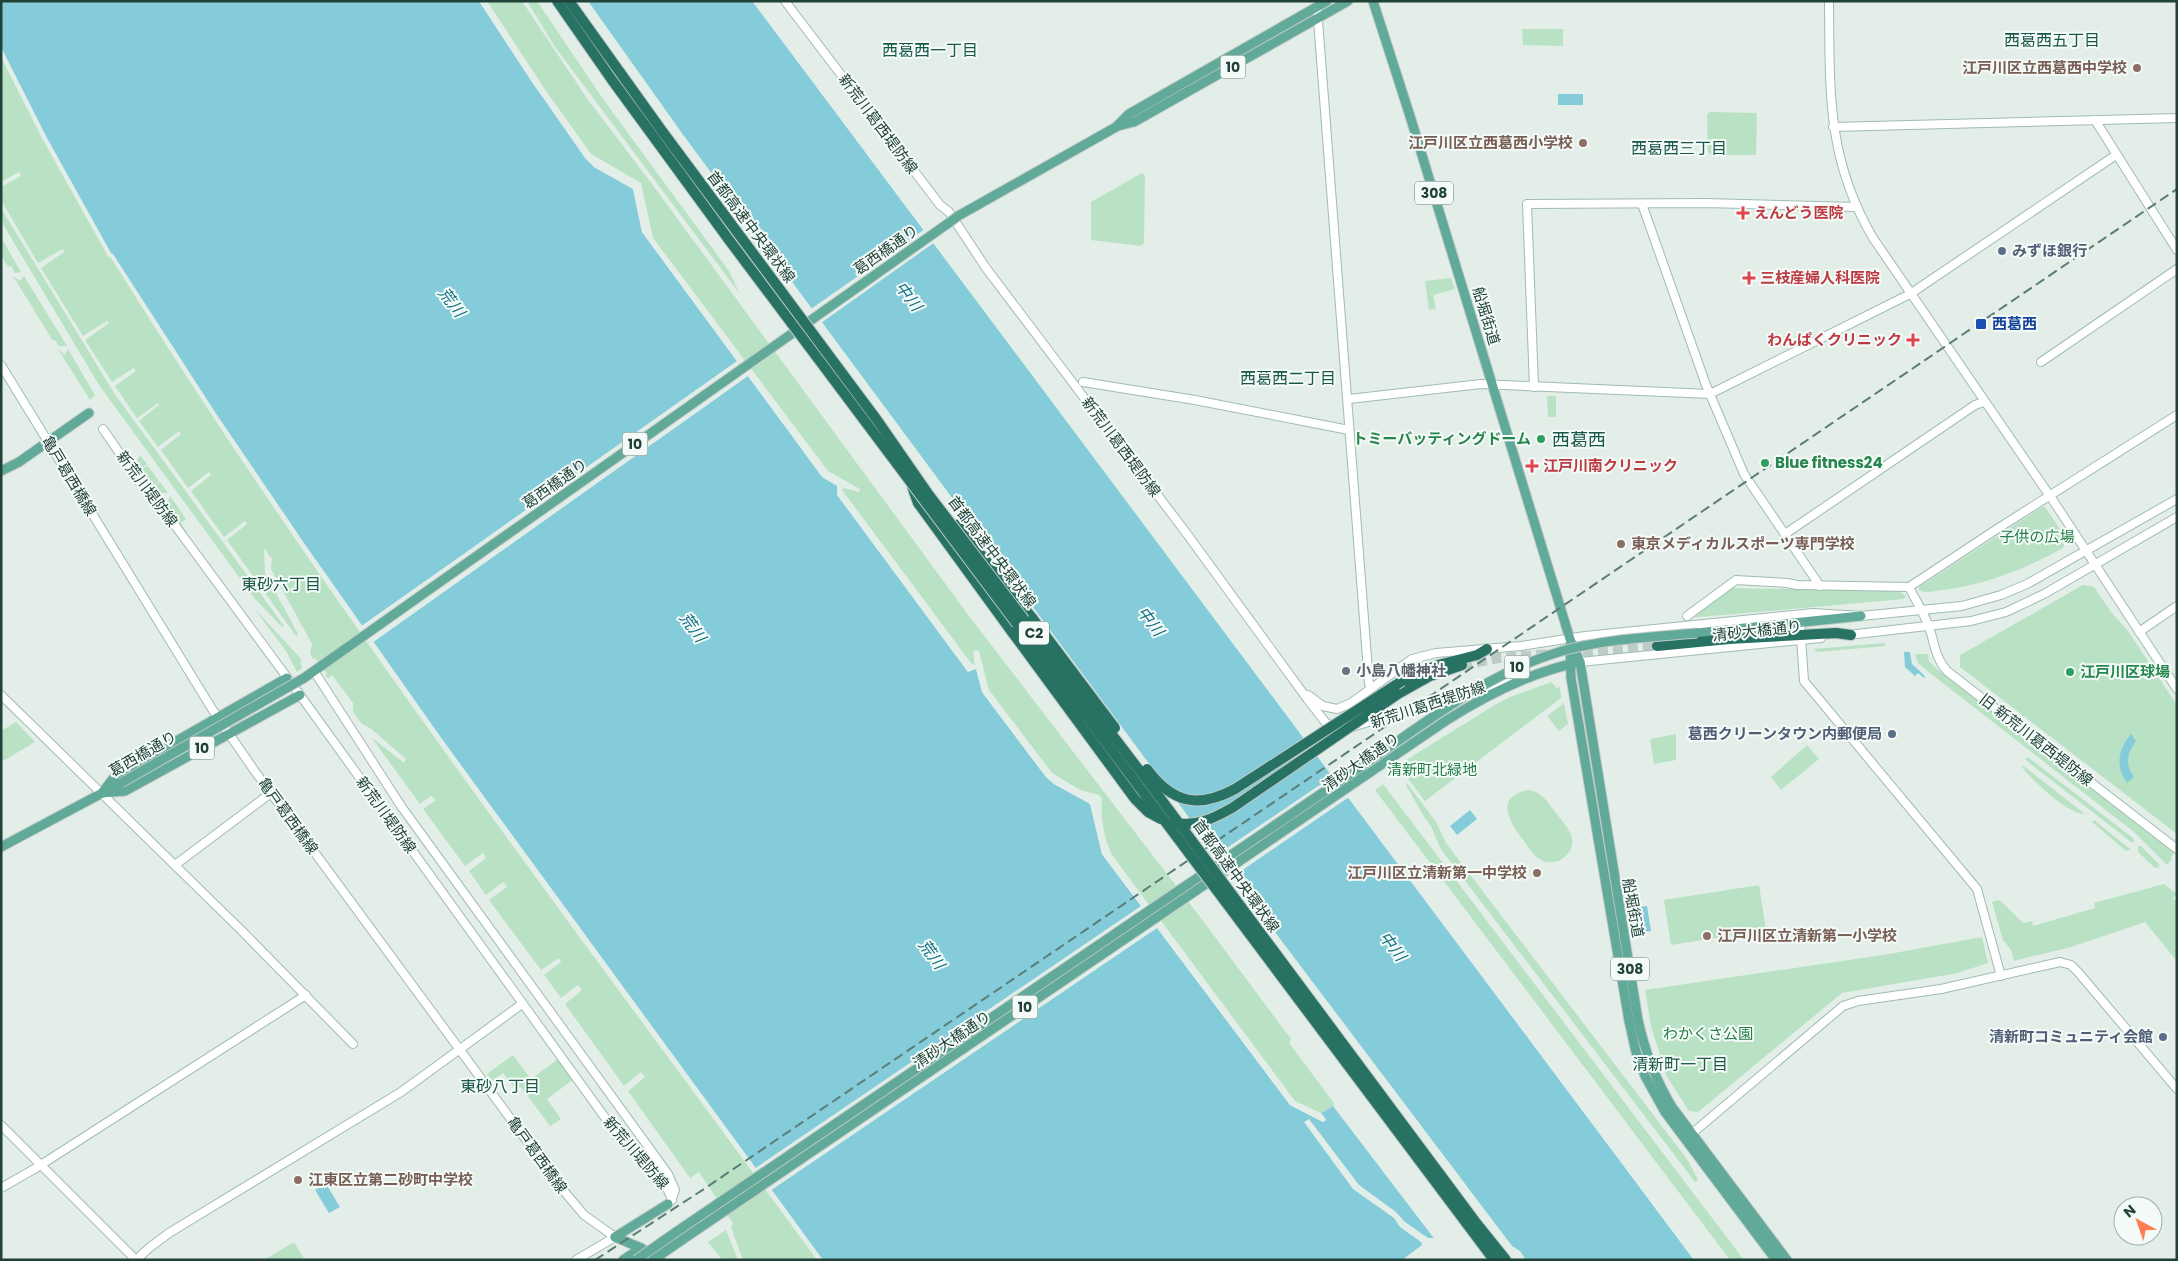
<svg xmlns="http://www.w3.org/2000/svg" width="2178" height="1261" viewBox="0 0 2178 1261" font-family="Poppins,'Noto Sans JP',sans-serif">
<rect width="100%" height="100%" fill="#e3eee9"/>
<g fill="#b9e2c5">
<path d="M 487,1 L 522,1 L 586,97 L 652,184 L 969,616 L 1200,917 L 1291,1039 L 1289,1043 L 1334,1103 L 1333,1106 L 1321,1113 L 1295,1101 L 1112,855 C 1104,839 1100,816 1102,799 L 1099,795 L 1080,790 L 1052,773 L 989,690 L 979,651 L 976,650 L 973,652 L 975,665 L 971,663 L 842,490 L 843,488 L 859,492 L 860,489 L 828,471 L 653,238 L 641,183 L 591,154 L 546,91 Z"/>
<path d="M 527,1 L 537,1 L 603,99 L 729,271 L 740,294 L 555,47 Z"/>
<path d="M 1522,29 L 1563,29 L 1563,46 L 1523,45 Z"/>
<path d="M 1,57 L 43,140 L 109,258 L 111,258 C 327,605 576,930 817,1260 L 743,1260 L 731,1227 L 733,1223 L 699,1172 L 690,1178 L 628,1091 L 645,1077 L 641,1072 L 624,1086 L 565,1004 L 582,990 L 578,985 L 561,998 L 544,975 L 561,962 L 559,958 L 541,970 L 489,900 L 507,887 L 503,882 L 486,895 L 469,871 L 486,858 L 483,853 L 465,866 L 423,809 L 436,800 L 431,796 L 420,804 L 371,737 L 404,763 L 406,759 L 370,728 L 362,724 L 353,712 L 353,703 L 332,675 L 328,678 L 325,676 L 327,674 L 315,658 L 313,659 L 310,654 L 312,644 L 271,569 L 272,559 L 264,548 L 265,573 L 298,634 L 296,636 L 227,540 L 247,524 L 245,521 L 224,537 L 191,491 L 211,475 L 209,472 L 188,488 L 161,450 L 181,434 L 179,431 L 158,447 L 139,421 L 159,405 L 158,403 L 137,418 L 115,386 L 136,371 L 134,368 L 112,382 L 85,340 L 109,323 L 107,321 L 83,336 L 41,268 L 64,252 L 63,249 L 38,263 L 1,200 L 1,187 L 21,176 L 19,172 L 1,182 Z"/>
<path d="M 1710,112 L 1757,113 L 1756,155 L 1711,155 L 1708,152 L 1707,115 Z"/>
<path d="M 1142,173 L 1145,176 L 1144,243 L 1141,246 L 1091,240 L 1091,202 Z"/>
<path d="M 1,208 L 114,393 L 276,615 L 284,626 L 282,627 L 255,599 L 99,385 L 1,221 Z"/>
<path d="M 1,237 L 21,272 L 15,273 L 11,266 L 8,267 L 1,255 Z"/>
<path d="M 13,276 L 20,281 L 24,276 L 67,346 L 59,346 L 55,340 L 53,341 Z"/>
<path d="M 1451,278 L 1455,289 L 1433,295 L 1436,309 L 1429,310 L 1425,281 Z"/>
<path d="M 58,349 L 65,355 L 68,349 L 95,395 L 90,400 Z"/>
<path d="M 1547,396 L 1556,396 L 1556,417 L 1548,417 Z"/>
<path d="M 130,454 L 137,461 L 140,455 L 147,464 L 142,468 L 148,466 L 159,481 L 155,485 L 160,482 L 168,493 L 161,493 L 156,486 L 154,487 Z"/>
<path d="M 160,496 L 168,502 L 170,496 L 186,519 L 181,523 L 191,540 Z"/>
<path d="M 2042,507 L 2045,507 L 2066,538 L 2063,548 C 2025,569 1986,585 1942,590 C 1934,591 1926,594 1919,590 L 1919,587 Z"/>
<path d="M 2083,585 L 2094,587 L 2111,612 L 2128,631 L 2177,705 L 2177,834 L 1960,667 L 1960,655 Z"/>
<path d="M 1730,588 L 1898,591 L 1906,596 L 1904,599 L 1689,618 Z"/>
<path d="M 253,607 L 302,660 L 300,662 L 302,668 L 297,672 L 286,651 Z"/>
<path d="M 1885,643 L 1885,646 L 1818,652 L 1813,649 Z"/>
<path d="M 1918,654 L 1928,654 L 1929,661 L 1938,670 L 2174,853 L 2171,858 L 2172,859 L 2167,865 L 2134,832 L 1926,670 L 1918,663 L 1915,655 Z"/>
<path d="M 1551,682 L 1557,688 L 1560,687 L 1561,698 L 1425,801 L 1408,779 L 1400,764 L 1493,706 L 1510,697 Z"/>
<path d="M 1564,703 L 1568,724 L 1559,731 L 1547,716 Z"/>
<path d="M 16,722 L 35,742 L 3,761 L 1,760 L 1,731 Z"/>
<path d="M 1676,734 L 1676,760 L 1654,764 L 1650,739 Z"/>
<path d="M 1807,745 L 1819,759 L 1781,790 L 1771,777 Z"/>
<path d="M 2028,757 L 2133,838 L 2134,842 L 2131,842 L 2028,762 L 2025,759 Z"/>
<path d="M 2021,766 L 2025,767 L 2085,814 C 2068,815 2032,780 2021,766 Z"/>
<path d="M 1407,783 L 1436,822 L 1446,843 L 1687,1159 L 1698,1180 L 1695,1182 L 1440,848 L 1431,826 L 1424,817 L 1406,785 Z"/>
<path d="M 1383,784 L 1744,1260 L 1730,1260 L 1375,790 Z"/>
<path d="M 1528,790 C 1542,792 1547,801 1555,812 C 1569,829 1584,845 1559,861 C 1554,862 1548,863 1543,861 C 1534,857 1529,848 1524,841 C 1510,823 1493,797 1528,790 Z"/>
<path d="M 2094,820 L 2130,849 L 2130,850 L 2126,851 L 2092,822 Z"/>
<path d="M 2138,846 L 2141,846 L 2159,864 L 2159,867 L 2155,868 L 2138,852 Z"/>
<path d="M 2164,884 L 2177,894 L 2173,898 L 2177,903 L 2176,960 L 2145,922 L 2071,947 L 2014,961 L 2011,950 L 2003,940 L 1992,902 L 1998,900 L 2002,902 L 2023,923 L 2032,921 L 2033,926 L 2095,908 L 2094,903 Z"/>
<path d="M 1759,885 L 1766,930 L 1671,945 L 1664,900 Z"/>
<path d="M 1982,937 L 1988,963 L 1958,973 L 1842,993 L 1698,1112 L 1689,1111 L 1666,1075 L 1651,1026 L 1645,990 L 1889,954 Z"/>
<path d="M 513,1055 L 531,1079 L 558,1059 L 574,1079 L 547,1099 L 561,1119 L 550,1126 L 521,1087 L 516,1090 L 503,1073 L 492,1081 L 487,1074 Z"/>
<path d="M 726,1230 L 738,1260 L 722,1260 L 708,1242 Z"/>
<path d="M 294,1242 L 304,1258 L 300,1260 L 264,1260 Z"/>
</g>
<g fill="#84ccda">
<path d="M 1,1 L 479,1 L 532,82 L 594,167 L 633,189 L 642,232 L 822,477 L 837,486 L 838,495 L 968,672 L 976,668 L 982,692 L 1046,777 L 1054,784 L 1090,803 L 1102,854 L 1290,1105 L 1323,1122 L 1326,1120 L 1321,1113 L 1333,1106 L 1436,1241 L 1409,1260 L 823,1260 L 442,739 L 304,543 L 215,412 L 113,254 L 111,253 L 47,138 L 1,47 Z"/>
<path d="M 588,1 L 752,1 L 1694,1260 L 1526,1260 L 1520,1251 L 1512,1246 L 1216,854 L 684,136 Z"/>
<rect x="1558" y="94" width="25" height="11"/>
<path d="M 1904,652 L 1910,652 L 1912,664 L 1925,676 L 1924,678 L 1918,673 L 1915,676 L 1905,667 Z"/>
<path d="M 2131,734 L 2136,741 C 2128,752 2124,765 2134,777 L 2127,783 C 2115,767 2118,749 2131,734 Z"/>
<path d="M 1470,810 L 1477,819 L 1457,835 L 1450,826 Z"/>
<path d="M 1647,906 L 1651,931 L 1641,933 L 1637,907 Z"/>
<path d="M 326,1184 L 340,1207 L 329,1213 L 315,1190 Z"/>
</g>
<g fill="#e3eee9">
<path d="M 479,1 L 482,1 L 534,81 L 587,156 L 595,164 L 632,184 L 636,187 L 644,231 L 824,475 L 839,484 L 840,494 L 969,669 L 975,666 L 978,667 L 984,690 L 1048,776 L 1055,782 L 1092,802 L 1095,808 L 1104,853 L 1292,1103 L 1322,1118 L 1319,1114 L 1321,1113 L 1326,1120 L 1323,1122 L 1290,1105 L 1157,928 L 770,1191 L 754,1169 L 1141,906 L 1102,854 L 1090,804 L 1054,784 L 1046,777 L 982,692 L 976,669 L 968,672 L 837,495 L 837,485 L 823,477 L 748,376 L 372,643 L 360,627 L 737,361 L 642,232 L 633,189 L 594,167 L 585,158 L 532,82 Z"/>
<path d="M 925,229 L 935,242 L 821,323 L 811,309 Z"/>
<path d="M 1322,756 L 1696,1258 L 1697,1260 L 1694,1260 L 1349,797 L 1231,878 L 1215,856 L 1333,776 L 1319,757 Z"/>
<path d="M 1309,1119 L 1359,1185 L 1396,1212 L 1405,1222 L 1428,1238 L 1434,1238 L 1437,1243 L 1414,1260 L 1402,1260 L 1422,1245 L 1421,1242 L 1400,1227 L 1394,1218 L 1353,1189 L 1304,1122 Z"/>
</g>
<g fill="none" stroke-linecap="round" stroke-linejoin="round">
<g stroke="#bcccc6" stroke-width="10" stroke-dasharray="10 5" stroke-linecap="butt">
<path d="M 1568,653 L 1657,646"/>
<path d="M 1462,665 L 1499,658 L 1549,654"/>
</g>
<defs>
<g id="secondary">
<path d="M 785,1 L 940,205 L 949,212 L 986,268 L 1187,534 L 1308,700 L 1326,723 L 1336,728"/>
<path d="M 1829,1 C 1830,90 1826,158 1873,238 L 2054,502 L 2177,689"/>
<path d="M 1317,7 L 1369,684 L 1371,688"/>
<path d="M 2095,120 L 2177,250"/>
<path d="M 1833,127 L 2177,118"/>
<path d="M 1642,204 L 1706,385 L 1744,474 L 1820,586"/>
<path d="M 2041,362 L 2177,269"/>
<path d="M 1,365 L 212,709 L 254,770 L 563,1190 L 584,1215 L 615,1237 L 576,1260"/>
<path d="M 1083,382 L 1195,400 L 1349,430"/>
<path d="M 1534,387 L 1527,204 L 1706,203 L 1857,207"/>
<path d="M 1349,399 L 1481,384 L 1710,394 L 1910,294 L 2116,155"/>
<path d="M 103,429 L 141,484 L 146,486 L 300,695 L 619,1137 L 665,1183 L 672,1200"/>
<path d="M 1785,534 L 1975,405 L 1984,402"/>
<path d="M 1909,587 L 1997,529 L 2177,415"/>
<path d="M 1687,616 L 1736,580 L 1787,583 L 1797,585 L 1909,587 C 1916,601 1924,613 1929,627 C 1935,644 1935,658 1947,671 L 2177,849"/>
<path d="M 1800,623 L 1804,681 L 1977,889 L 2001,976"/>
<path d="M 2139,632 L 2177,606"/>
<path d="M 1848,635 L 1971,621 L 2006,612 L 2044,594 L 2177,517"/>
<path d="M 1580,662 L 1821,638"/>
<path d="M 314,671 L 401,806 L 668,1174 L 675,1190 L 671,1201"/>
<path d="M 1488,686 L 1517,676 L 1530,676"/>
<path d="M 1,695 L 240,929 L 353,1044"/>
<path d="M 1308,695 L 1323,706 L 1337,709 L 1351,703 L 1412,659 L 1436,653 L 1521,646 L 1585,636 L 1813,613 L 1861,616 L 1962,606 L 2001,595 L 2027,584 L 2177,499"/>
<path d="M 1352,727 L 1468,692"/>
<path d="M 175,865 L 271,793"/>
<path d="M 1,1125 L 136,1260"/>
<path d="M 1689,1136 L 1843,1006 L 1858,1001 L 1941,989 L 2060,962 L 2071,965 L 2078,972 L 2177,1089"/>
<path d="M 1,1188 L 36,1168 L 306,995"/>
<path d="M 136,1260 L 149,1248 L 169,1233 L 401,1092 L 522,1004"/>
</g>
<g id="primary">
<path d="M 1373,1 L 1410,116 L 1570,639 L 1580,662 L 1638,1020 C 1645,1052 1655,1079 1672,1107 L 1787,1260"/>
<path d="M 1118,126 L 1134,122 L 1348,1"/>
<path d="M 958,216 L 1116,127 L 1129,114 L 1327,1"/>
<path d="M 1,471 L 19,462 L 89,413"/>
<path d="M 1697,633 L 1861,616"/>
<path d="M 1570,644 L 1571,678 L 1629,1021 L 1636,1052 L 1645,1076 L 1665,1112 L 1776,1260"/>
<path d="M 304,678 L 950,222"/>
<path d="M 102,793 L 125,791 L 300,695"/>
<path d="M 102,793 L 115,776 L 287,678"/>
<path d="M 1,847 L 121,783"/>
<path d="M 676,1232 L 1362,766"/>
<path d="M 615,1237 L 668,1204"/>
<path d="M 615,1237 L 641,1248 L 661,1260"/>
<path d="M 682,1240 L 1447,720 C 1488,694 1531,672 1580,662"/>
<path d="M 623,1260 L 641,1248"/>
</g>
<g id="highway">
<path d="M 912,486 L 918,503 L 1012,632"/>
<path d="M 957,525 L 1033,619"/>
<path d="M 1657,646 L 1729,639 L 1836,633 L 1851,635"/>
<path d="M 1402,681 L 1438,665 L 1477,655 L 1487,649"/>
<path d="M 1398,694 L 1430,676 L 1462,665"/>
</g>
</defs>
<use href="#secondary" stroke="#9fbcb2" stroke-width="10"/>
<use href="#primary" stroke="#c1cac8" stroke-width="11"/>
<use href="#highway" stroke="#c1cac8" stroke-width="12"/>
<use href="#secondary" stroke="#fff" stroke-width="8"/>
<use href="#primary" stroke="#61a998" stroke-width="9"/>
<use href="#highway" stroke="#287264" stroke-width="10"/>
<path stroke="#5a7e75" stroke-width="2" stroke-dasharray="10 5" stroke-linecap="butt" d="M 595,1260 L 704,1189 L 2177,189"/>
<defs>
<g id="primary-bridge">
<path d="M 950,222 L 958,216"/>
<path d="M 1362,766 C 1425,723 1487,673 1562,651 C 1605,639 1652,637 1697,633"/>
<path d="M 121,783 L 304,678"/>
<path d="M 636,1260 L 676,1232"/>
<path d="M 653,1260 L 682,1240"/>
</g>
<g id="highway-bridge">
<path d="M 557,1 L 612,80 L 729,240 L 1494,1260"/>
<path d="M 569,1 L 662,131 L 877,420 L 929,495 L 1149,783 L 1477,1224 L 1506,1260"/>
<path d="M 1033,619 L 1115,728"/>
<path d="M 1012,632 L 1135,799 L 1148,812 L 1161,819"/>
<path d="M 1147,769 C 1172,803 1198,809 1235,789 L 1402,681"/>
<path d="M 1175,823 C 1197,827 1214,818 1232,808 L 1398,694"/>
</g>
</defs>
<use href="#primary-bridge" stroke="#c1cac8" stroke-width="11" stroke-linecap="butt"/>
<use href="#highway-bridge" stroke="#c1cac8" stroke-width="12" stroke-linecap="butt"/>
<use href="#primary-bridge" stroke="#61a998" stroke-width="9"/>
<use href="#highway-bridge" stroke="#287264" stroke-width="10"/>
</g>
<g fill="#8d6e63" stroke="#f4faf7" stroke-width="2">
<circle cx="2137" cy="68" r="5"/>
<circle cx="1583" cy="143" r="5"/>
<circle cx="1621" cy="544" r="5"/>
<circle cx="1537" cy="873" r="5"/>
<circle cx="1707" cy="936" r="5"/>
<circle cx="298" cy="1180" r="5"/>
</g>
<g fill="#e0444e" stroke="#f4faf7" stroke-width="2">
<path d="M1740.5 205.5h5v5h5v5h-5v5h-5v-5h-5v-5h5z"/>
<path d="M1746.5 270.5h5v5h5v5h-5v5h-5v-5h-5v-5h5z"/>
<path d="M1910.5 332.5h5v5h5v5h-5v5h-5v-5h-5v-5h5z"/>
<path d="M1529.5 458.5h5v5h5v5h-5v5h-5v-5h-5v-5h5z"/>
</g>
<g fill="#5c6f8a" stroke="#f4faf7" stroke-width="2">
<circle cx="2002" cy="251" r="5"/>
<circle cx="1892" cy="734" r="5"/>
<circle cx="2163" cy="1037" r="5"/>
</g>
<rect fill="#1a4fb4" stroke="#f4faf7" stroke-width="2" x="1975" y="318" width="12" height="12" rx="2.5"/>
<g fill="#2e9e5b" stroke="#f4faf7" stroke-width="2">
<circle cx="1541" cy="439" r="5"/>
<circle cx="1765" cy="463" r="5"/>
<circle cx="2070" cy="672" r="5"/>
</g>
<circle fill="#6b7280" stroke="#f4faf7" stroke-width="2" cx="1346" cy="671" r="5"/>
<g text-anchor="middle" stroke-width="4" stroke-linejoin="round" paint-order="stroke">
<g fill="#f4faf7" stroke="#607972" stroke-width="1">
<rect x="1220.5" y="55.5" width="25" height="23" rx="4"/>
<rect x="1415" y="181.5" width="38" height="23" rx="4"/>
<rect x="622.5" y="432.5" width="25" height="23" rx="4"/>
<rect x="1019" y="621.5" width="30" height="23" rx="4"/>
<rect x="1504.5" y="655.5" width="25" height="23" rx="4"/>
<rect x="189.5" y="736.5" width="25" height="23" rx="4"/>
<rect x="1611" y="957.5" width="38" height="23" rx="4"/>
<rect x="1012.5" y="995.5" width="25" height="23" rx="4"/>
</g>
<g font-size="14" font-weight="bold" fill="#204239">
<text x="1233" y="72">10</text>
<text x="1434" y="198">308</text>
<text x="635" y="449">10</text>
<text x="1034" y="638">C2</text>
<text x="1517" y="672">10</text>
<text x="202" y="753">10</text>
<text x="1630" y="974">308</text>
<text x="1025" y="1012">10</text>
</g>
<g font-size="15" font-weight="bold" fill="#785e54" stroke="#f4faf7" text-anchor="end">
<text x="2127" y="73">江戸川区立西葛西中学校</text>
<text x="1573" y="148">江戸川区立西葛西小学校</text>
<text x="1631" y="549" text-anchor="start">東京メディカルスポーツ専門学校</text>
<text x="1527" y="878">江戸川区立清新第一中学校</text>
<text x="1717" y="941" text-anchor="start">江戸川区立清新第一小学校</text>
<text x="308" y="1185" text-anchor="start">江東区立第二砂町中学校</text>
</g>
<g font-size="15" fill="#204239" stroke="#f4faf7">
<text transform="translate(878 124) rotate(53)" y="5">新荒川葛西堤防線</text>
<text transform="translate(751 227) rotate(53)" y="5">首都高速中央環状線</text>
<text transform="translate(886 250) rotate(-35)" y="5">葛西橋通り</text>
<text transform="translate(1486 316) rotate(73)" y="5">船堀街道</text>
<text transform="translate(1121 447) rotate(53)" y="5">新荒川葛西堤防線</text>
<text transform="translate(69 476) rotate(59)" y="5">亀戸葛西橋線</text>
<text transform="translate(555 484) rotate(-35)" y="5">葛西橋通り</text>
<text transform="translate(147 489) rotate(53)" y="5">新荒川堤防線</text>
<text transform="translate(992 552) rotate(53)" y="5">首都高速中央環状線</text>
<text transform="translate(1757 631) rotate(-6)" y="5">清砂大橋通り</text>
<text transform="translate(1428 705) rotate(-18)" y="5">新荒川葛西堤防線</text>
<text transform="translate(2036 740) rotate(38)" y="5">旧 新荒川葛西堤防線</text>
<text transform="translate(143 754) rotate(-30)" y="5">葛西橋通り</text>
<text transform="translate(1361 762) rotate(-35)" y="5">清砂大橋通り</text>
<text transform="translate(386 815) rotate(54)" y="5">新荒川堤防線</text>
<text transform="translate(288 816) rotate(54)" y="5">亀戸葛西橋線</text>
<text transform="translate(1236 876) rotate(54)" y="5">首都高速中央環状線</text>
<text transform="translate(1633 908) rotate(80)" y="5">船堀街道</text>
<text transform="translate(952 1040) rotate(-34)" y="5">清砂大橋通り</text>
<text transform="translate(636 1153) rotate(49)" y="5">新荒川堤防線</text>
<text transform="translate(537 1155) rotate(54)" y="5">亀戸葛西橋線</text>
</g>
<g font-size="15" font-weight="bold" fill="#be3a42" stroke="#f4faf7" text-anchor="start">
<text x="1754" y="218">えんどう医院</text>
<text x="1760" y="283">三枝産婦人科医院</text>
<text x="1902" y="345" text-anchor="end">わんぱくクリニック</text>
<text x="1543" y="471">江戸川南クリニック</text>
</g>
<g font-size="15" font-weight="bold" fill="#4e5e75" stroke="#f4faf7" text-anchor="end">
<text x="2012" y="256" text-anchor="start">みずほ銀行</text>
<text x="1882" y="739">葛西クリーンタウン内郵便局</text>
<text x="2153" y="1042">清新町コミュニティ会館</text>
</g>
<g font-size="15" font-weight="bold" fill="#164399" stroke="#f4faf7" text-anchor="start">
<text x="1992" y="329">西葛西</text>
</g>
<g font-size="15" font-weight="bold" fill="#27864d" stroke="#f4faf7" text-anchor="start">
<text x="1531" y="444" text-anchor="end">トミーバッティングドーム</text>
<text x="1775" y="468">Blue fitness24</text>
<text x="2080" y="677">江戸川区球場</text>
</g>
<g font-size="15" fill="#247f48" stroke="#f4faf7">
<text x="2037" y="542">子供の広場</text>
<text x="1432" y="775">清新町北緑地</text>
<text x="1708" y="1039">わかくさ公園</text>
</g>
<g font-size="15" font-weight="bold" fill="#5b616d" stroke="#f4faf7" text-anchor="start">
<text x="1356" y="676">小島八幡神社</text>
</g>
<g font-size="16" fill="#195749" stroke="#f4faf7">
<text x="2052" y="46">西葛西五丁目</text>
<text x="930" y="56">西葛西一丁目</text>
<text x="1679" y="154">西葛西三丁目</text>
<text x="1288" y="384">西葛西二丁目</text>
<text x="281" y="590">東砂六丁目</text>
<text x="1680" y="1070">清新町一丁目</text>
<text x="500" y="1092">東砂八丁目</text>
</g>
<g font-size="16" font-style="italic" fill="#127186" stroke="#f4faf7">
<text transform="translate(909 296) rotate(53)" y="6">中川</text>
<text transform="translate(452 302) rotate(53)" y="6">荒川</text>
<text transform="translate(1151 621) rotate(53)" y="6">中川</text>
<text transform="translate(693 627) rotate(54)" y="6">荒川</text>
<text transform="translate(1393 946) rotate(53)" y="6">中川</text>
<text transform="translate(932 954) rotate(54)" y="6">荒川</text>
</g>
<g font-size="18" fill="#195749" stroke="#f4faf7">
<text x="1579" y="446">西葛西</text>
</g>
</g>
<rect width="2178" height="1261" fill="none" stroke="#204239" stroke-width="5"/>
<g transform="translate(2138 1221) rotate(320)"><circle r="24" fill="#f4faf7" stroke="#9fb0ab"/>
<path d="M0-4L9 19L0 12L-9 19Z" fill="#ff7d50"/>
<text y="-8" font-size="14" font-weight="bold" text-anchor="middle" fill="#204239">N</text>
</g>
</svg>
